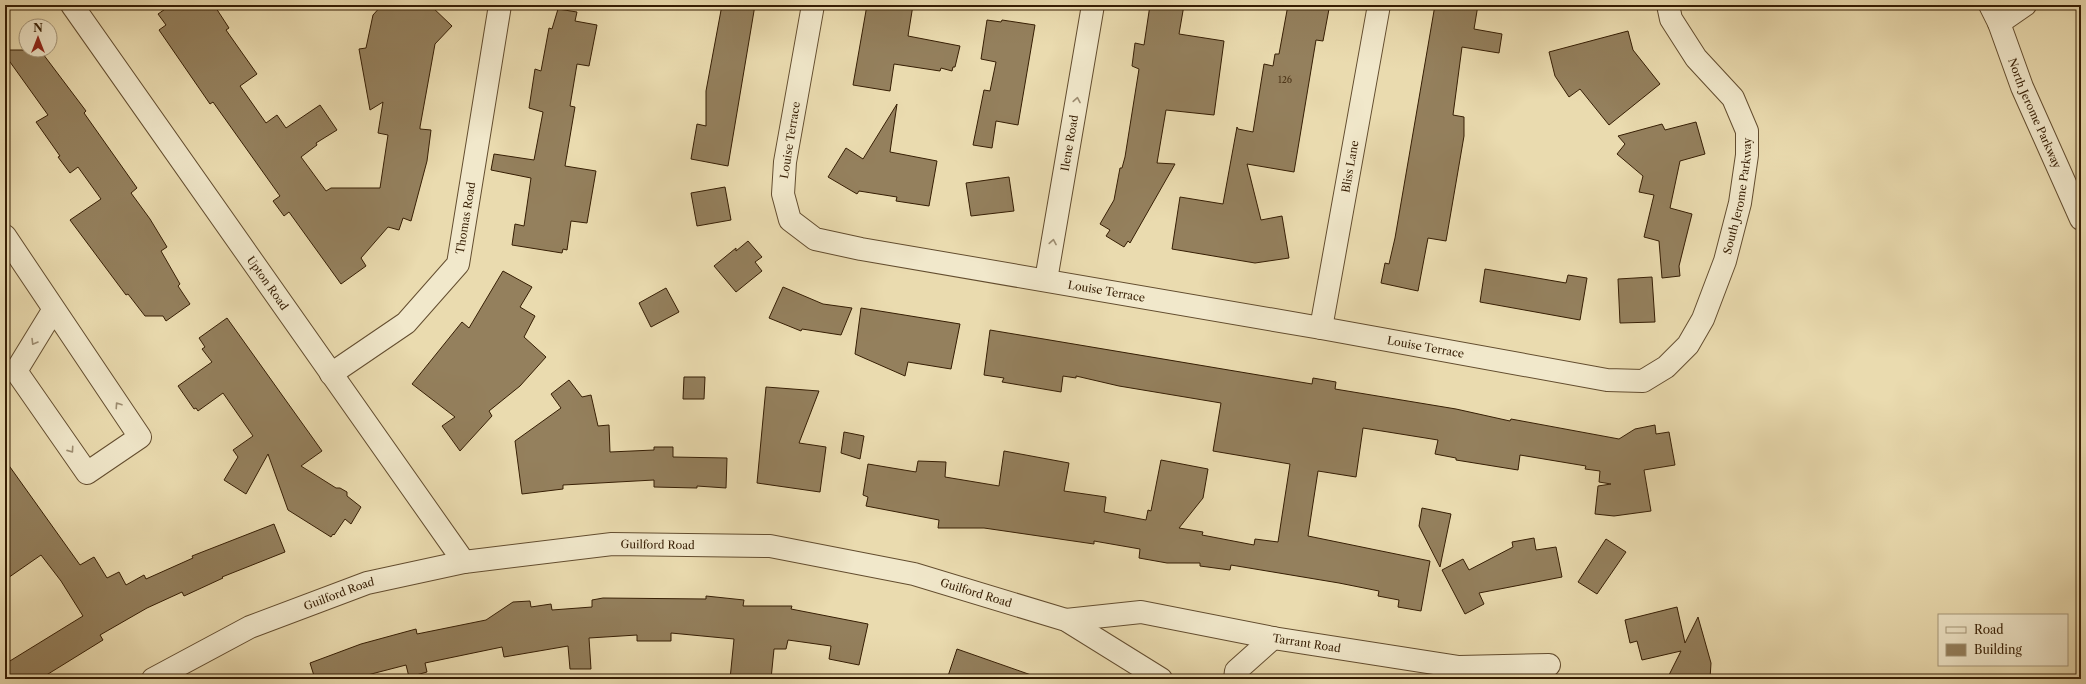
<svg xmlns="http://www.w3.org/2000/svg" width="2086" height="684" viewBox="0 0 2086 684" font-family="'Libre Caslon Text',serif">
<rect width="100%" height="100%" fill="#eadbaf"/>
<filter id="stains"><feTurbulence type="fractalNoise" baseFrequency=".005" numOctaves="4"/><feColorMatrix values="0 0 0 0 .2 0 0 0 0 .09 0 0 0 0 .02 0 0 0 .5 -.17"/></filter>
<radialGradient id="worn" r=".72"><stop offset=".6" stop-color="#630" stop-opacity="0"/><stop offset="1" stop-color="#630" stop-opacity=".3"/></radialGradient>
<g fill="#94805d" stroke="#361e04">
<path d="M 171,5 L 214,5 L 229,28 L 226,30 L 257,74 L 240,86 L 266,123 L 277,115 L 286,128 L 320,105 L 337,130 L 316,143 L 317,145 L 301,157 L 326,191 L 331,188 L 380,188 L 388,135 L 378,133 L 383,102 L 370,110 L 359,49 L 366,48 L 373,15 L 382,5 L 430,5 L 452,26 L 435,44 L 420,127 L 420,129 L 431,130 L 427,161 L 411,221 L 403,218 L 399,230 L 388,227 L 361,258 L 366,266 L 341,284 L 289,212 L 284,216 L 273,201 L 280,196 L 213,102 L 210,104 L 159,30 L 166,25 L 158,14 Z"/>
<path d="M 722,5 L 755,5 L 728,166 L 691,159 L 697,124 L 706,126 L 706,91 Z"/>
<path d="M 867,5 L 913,5 L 908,36 L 960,46 L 955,67 L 953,67 L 952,71 L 941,68 L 940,71 L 894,64 L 890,91 L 853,85 Z"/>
<path d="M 1150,5 L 1184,5 L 1179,34 L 1224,41 L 1214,115 L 1166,110 L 1157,163 L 1175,164 L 1130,243 L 1128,241 L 1124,247 L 1106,236 L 1110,230 L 1100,224 L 1114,200 L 1120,168 L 1122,168 L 1125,157 L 1139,69 L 1132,66 L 1135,43 L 1144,45 Z"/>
<path d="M 1288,5 L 1309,5 L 1329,9 L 1323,41 L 1316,40 L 1294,172 L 1247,164 L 1261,220 L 1282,216 L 1289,258 L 1255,263 L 1172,249 L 1180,197 L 1223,204 L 1237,127 L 1238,129 L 1253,132 L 1264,64 L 1273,66 L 1275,54 L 1279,54 Z"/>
<path d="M 1435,5 L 1478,5 L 1474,29 L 1502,34 L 1499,53 L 1462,47 L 1453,115 L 1464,117 L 1464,136 L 1446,241 L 1428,238 L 1418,291 L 1381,283 L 1385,263 L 1389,264 L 1395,238 Z"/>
<path d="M 558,9 L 577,12 L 575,21 L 597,25 L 589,66 L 577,64 L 570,106 L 575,107 L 565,166 L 596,171 L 587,223 L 571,221 L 567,250 L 563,249 L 562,253 L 512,245 L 515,224 L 524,226 L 531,178 L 491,170 L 494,154 L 534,160 L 543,112 L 529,108 L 535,69 L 541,71 L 549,28 L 552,29 Z"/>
<path d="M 987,20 L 1001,22 L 1002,20 L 1035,25 L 1018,125 L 996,121 L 992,148 L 973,145 L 984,90 L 990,91 L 996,62 L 981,59 Z"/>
<path d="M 1628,31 L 1633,50 L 1660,84 L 1609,125 L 1580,89 L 1569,97 L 1555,76 L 1549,52 Z"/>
<path d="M 5,50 L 40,50 L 86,111 L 84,113 L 137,188 L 131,193 L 150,219 L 167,247 L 161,251 L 180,284 L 178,286 L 190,304 L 166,321 L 163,316 L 145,316 L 128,294 L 126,295 L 70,220 L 101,199 L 78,167 L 70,173 L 58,157 L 60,156 L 36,122 L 48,115 L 5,55 Z"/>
<path d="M 897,104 L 890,152 L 937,161 L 929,206 L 896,201 L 897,197 L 859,191 L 857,194 L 828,177 L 846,148 L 863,159 Z"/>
<path d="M 1696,122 L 1705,154 L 1680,161 L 1670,208 L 1692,214 L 1679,266 L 1680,276 L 1662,278 L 1659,241 L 1644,237 L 1654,195 L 1639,192 L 1643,176 L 1617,154 L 1625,144 L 1618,136 L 1662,124 L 1665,130 Z"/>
<path d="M 1009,177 L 1014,211 L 971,216 L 966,183 Z"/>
<path d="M 725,187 L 731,220 L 697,226 L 691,193 Z"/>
<path d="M 748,241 L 762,257 L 755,262 L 762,271 L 736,292 L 714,266 L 736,248 L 736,251 Z"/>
<path d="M 1485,269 L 1566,283 L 1568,275 L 1587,278 L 1580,320 L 1480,302 Z"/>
<path d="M 503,271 L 532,287 L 520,307 L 535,316 L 524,337 L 546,357 L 520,386 L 489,411 L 492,416 L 460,451 L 442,426 L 455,417 L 412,384 L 462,322 L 469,328 Z"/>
<path d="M 1652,277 L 1655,322 L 1620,323 L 1618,279 Z"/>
<path d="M 783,287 L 823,304 L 852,308 L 841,335 L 802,329 L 801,331 L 769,318 Z"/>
<path d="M 666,288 L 679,312 L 651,327 L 639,303 Z"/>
<path d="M 861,308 L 960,324 L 951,369 L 908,362 L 905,376 L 855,354 Z"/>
<path d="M 227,318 L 322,451 L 301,466 L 336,488 L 340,488 L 347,492 L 347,496 L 361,507 L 351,524 L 345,519 L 334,535 L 333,534 L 331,537 L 288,510 L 268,454 L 246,494 L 224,480 L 238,457 L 233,450 L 253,436 L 223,393 L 198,411 L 196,408 L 194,409 L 178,386 L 212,362 L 202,349 L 205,347 L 199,338 Z"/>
<path d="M 990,330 L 1312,384 L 1313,378 L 1336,382 L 1335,389 L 1456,409 L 1510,421 L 1511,419 L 1619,439 L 1635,429 L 1655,425 L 1656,434 L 1669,432 L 1675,465 L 1644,470 L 1651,511 L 1614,516 L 1595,514 L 1598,486 L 1611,484 L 1599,482 L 1600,471 L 1585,469 L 1586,466 L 1520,455 L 1518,470 L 1456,460 L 1456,458 L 1435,454 L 1438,440 L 1363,428 L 1356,477 L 1318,471 L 1308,536 L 1430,561 L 1421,611 L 1398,607 L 1399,600 L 1378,596 L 1379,591 L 1339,583 L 1231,565 L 1230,570 L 1200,566 L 1200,563 L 1167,563 L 1139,558 L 1140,549 L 1094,541 L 1094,544 L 984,528 L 938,528 L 939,520 L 866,506 L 868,497 L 863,495 L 868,464 L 916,472 L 918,461 L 946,462 L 945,477 L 999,486 L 1004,451 L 1069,463 L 1064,491 L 1106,497 L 1104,512 L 1146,520 L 1148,510 L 1151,511 L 1161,460 L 1208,469 L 1203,498 L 1179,528 L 1203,532 L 1202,535 L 1254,545 L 1255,539 L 1278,542 L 1290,464 L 1213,451 L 1221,403 L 1119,386 L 1076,376 L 1076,378 L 1063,376 L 1061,392 L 1002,382 L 1004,378 L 984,375 Z"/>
<path d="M 684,377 L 705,377 L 704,399 L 683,399 Z"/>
<path d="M 569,380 L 582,397 L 591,395 L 598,426 L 609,425 L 610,452 L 654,450 L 654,447 L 673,447 L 673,457 L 727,458 L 726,488 L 697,486 L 697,488 L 654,487 L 654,480 L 563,485 L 563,489 L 522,494 L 515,441 L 561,408 L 551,394 Z"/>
<path d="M 766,387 L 819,391 L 799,443 L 826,447 L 820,492 L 757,483 Z"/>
<path d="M 844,432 L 864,436 L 860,459 L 841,453 Z"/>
<path d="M 5,460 L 80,565 L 94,557 L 107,578 L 119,572 L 126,585 L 144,575 L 146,579 L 193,558 L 192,556 L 274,524 L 285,552 L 222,577 L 223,578 L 184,596 L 182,592 L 147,608 L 100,635 L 103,640 L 40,679 L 5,679 L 5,664 L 83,616 L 61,581 L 41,555 L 5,580 Z"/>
<path d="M 1422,508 L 1451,514 L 1440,567 L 1419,526 Z"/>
<path d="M 1534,538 L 1536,550 L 1556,547 L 1562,577 L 1479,593 L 1484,604 L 1465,614 L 1442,570 L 1463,559 L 1469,570 L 1513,547 L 1512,542 Z"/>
<path d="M 1606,539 L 1626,552 L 1597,594 L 1578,582 Z"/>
<path d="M 706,596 L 744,600 L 743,606 L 792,606 L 791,609 L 868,624 L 859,665 L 829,659 L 831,646 L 788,640 L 786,649 L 774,649 L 771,679 L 730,679 L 734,639 L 671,633 L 671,641 L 637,641 L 637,635 L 589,638 L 591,669 L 570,669 L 568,646 L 504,657 L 502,647 L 425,663 L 427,672 L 409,677 L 406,665 L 352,679 L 315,679 L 310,663 L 361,644 L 416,629 L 417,634 L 486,620 L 513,602 L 530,601 L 531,607 L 551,604 L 552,610 L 592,607 L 592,600 L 603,598 L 706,599 Z"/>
<path d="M 1677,607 L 1685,643 L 1698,617 L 1711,663 L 1710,679 L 1667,679 L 1681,651 L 1642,660 L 1637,641 L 1630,643 L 1625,620 Z"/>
<path d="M 957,649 L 1034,676 L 1033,679 L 947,679 Z"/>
</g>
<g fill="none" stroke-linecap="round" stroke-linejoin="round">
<defs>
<g id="minor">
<path id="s1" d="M 72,5 L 464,562"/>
<path id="s2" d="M 813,5 L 785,162 L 783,194 L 790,220 L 815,239 L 861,249 L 1321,328 L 1607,380 L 1643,381 L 1666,367 L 1688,345 L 1703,319 L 1725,261 L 1740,203 L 1747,155 L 1747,131 L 1733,98 L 1696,58 L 1671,19 L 1668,5"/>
<path id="s3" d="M 1990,5 L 1999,23 L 2022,87 L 2081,219"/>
<path d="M 1999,23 L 2025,5"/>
<path d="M 5,236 L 140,437 L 87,473 L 16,371 L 54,309"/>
<path id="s4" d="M 1046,280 L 1093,5"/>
<path id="s5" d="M 1321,328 L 1379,5"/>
<path id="s6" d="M 331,374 L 406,323 L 458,264 L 500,5"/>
<path id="s7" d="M 1066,620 L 1141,612 L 1273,638 L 1459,667 L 1549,665"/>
<path id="s8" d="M 153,679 L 250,627 L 367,583 L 464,562 L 612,544 L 770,546 L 914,574 L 1066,620 L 1161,679"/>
<path d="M 1235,679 L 1236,671 L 1273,638"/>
</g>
</defs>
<use href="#minor" stroke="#634d2f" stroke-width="24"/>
<use href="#minor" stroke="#f1e8cb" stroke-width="22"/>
</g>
<defs><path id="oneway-chevron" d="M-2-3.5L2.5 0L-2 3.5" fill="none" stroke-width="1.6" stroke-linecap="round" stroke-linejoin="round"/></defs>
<g stroke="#9d8d71">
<use href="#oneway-chevron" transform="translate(1077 100) rotate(-80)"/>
<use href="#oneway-chevron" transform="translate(1053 242) rotate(-80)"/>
<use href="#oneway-chevron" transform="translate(34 342) rotate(121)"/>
<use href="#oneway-chevron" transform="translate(118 405) rotate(-124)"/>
<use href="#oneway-chevron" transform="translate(71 450) rotate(55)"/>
</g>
<g text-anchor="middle" stroke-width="3.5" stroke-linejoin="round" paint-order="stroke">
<g font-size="9" fill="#4e361a">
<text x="1285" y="83">126</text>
</g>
<g font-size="11" fill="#361e04" stroke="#f1e8cb">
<text dy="4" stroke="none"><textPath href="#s3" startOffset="117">North Jerome Parkway</textPath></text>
<text transform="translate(790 140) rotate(-81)" y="4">Louise Terrace</text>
<text dy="4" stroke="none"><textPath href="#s4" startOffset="139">Ilene Road</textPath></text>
<text dy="4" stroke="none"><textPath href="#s5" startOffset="164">Bliss Lane</textPath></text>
<text dy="4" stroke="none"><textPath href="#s2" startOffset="1307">South Jerome Parkway</textPath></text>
<text dy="4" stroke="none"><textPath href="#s6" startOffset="216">Thomas Road</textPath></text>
<text dy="4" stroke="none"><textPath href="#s1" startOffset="340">Upton Road</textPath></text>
<text dy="4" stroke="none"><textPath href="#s2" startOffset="546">Louise Terrace</textPath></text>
<text dy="4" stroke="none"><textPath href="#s2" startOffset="870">Louise Terrace</textPath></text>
<text dy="4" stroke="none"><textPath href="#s8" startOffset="529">Guilford Road</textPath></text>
<text dy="4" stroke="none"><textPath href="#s8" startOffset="853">Guilford Road</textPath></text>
<text dy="4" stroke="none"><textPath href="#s8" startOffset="205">Guilford Road</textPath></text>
<text dy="4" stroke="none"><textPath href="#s7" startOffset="244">Tarrant Road</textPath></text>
</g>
</g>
<rect width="2086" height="684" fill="none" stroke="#eadbaf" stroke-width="20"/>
<rect x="6" y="6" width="2074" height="672" fill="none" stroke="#361e04" stroke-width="2"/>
<rect x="10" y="10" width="2066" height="664" fill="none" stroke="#361e04"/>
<rect x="1938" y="614" width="130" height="52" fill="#f1e8cb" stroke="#a6977b"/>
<rect x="1946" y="627" width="20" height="6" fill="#f1e8cb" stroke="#a6977b"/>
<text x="1974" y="634" font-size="12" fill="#361e04">Road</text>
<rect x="1946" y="644" width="20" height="12" fill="#94805d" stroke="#a6977b"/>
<text x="1974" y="654" font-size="12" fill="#361e04">Building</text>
<g transform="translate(38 38)"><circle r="19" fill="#f1e8cb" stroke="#a6977b"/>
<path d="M0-3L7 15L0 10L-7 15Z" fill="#8f2418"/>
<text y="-6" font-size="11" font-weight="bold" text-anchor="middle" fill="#361e04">N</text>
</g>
<rect width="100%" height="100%" filter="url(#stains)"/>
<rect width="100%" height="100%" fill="url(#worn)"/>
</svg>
